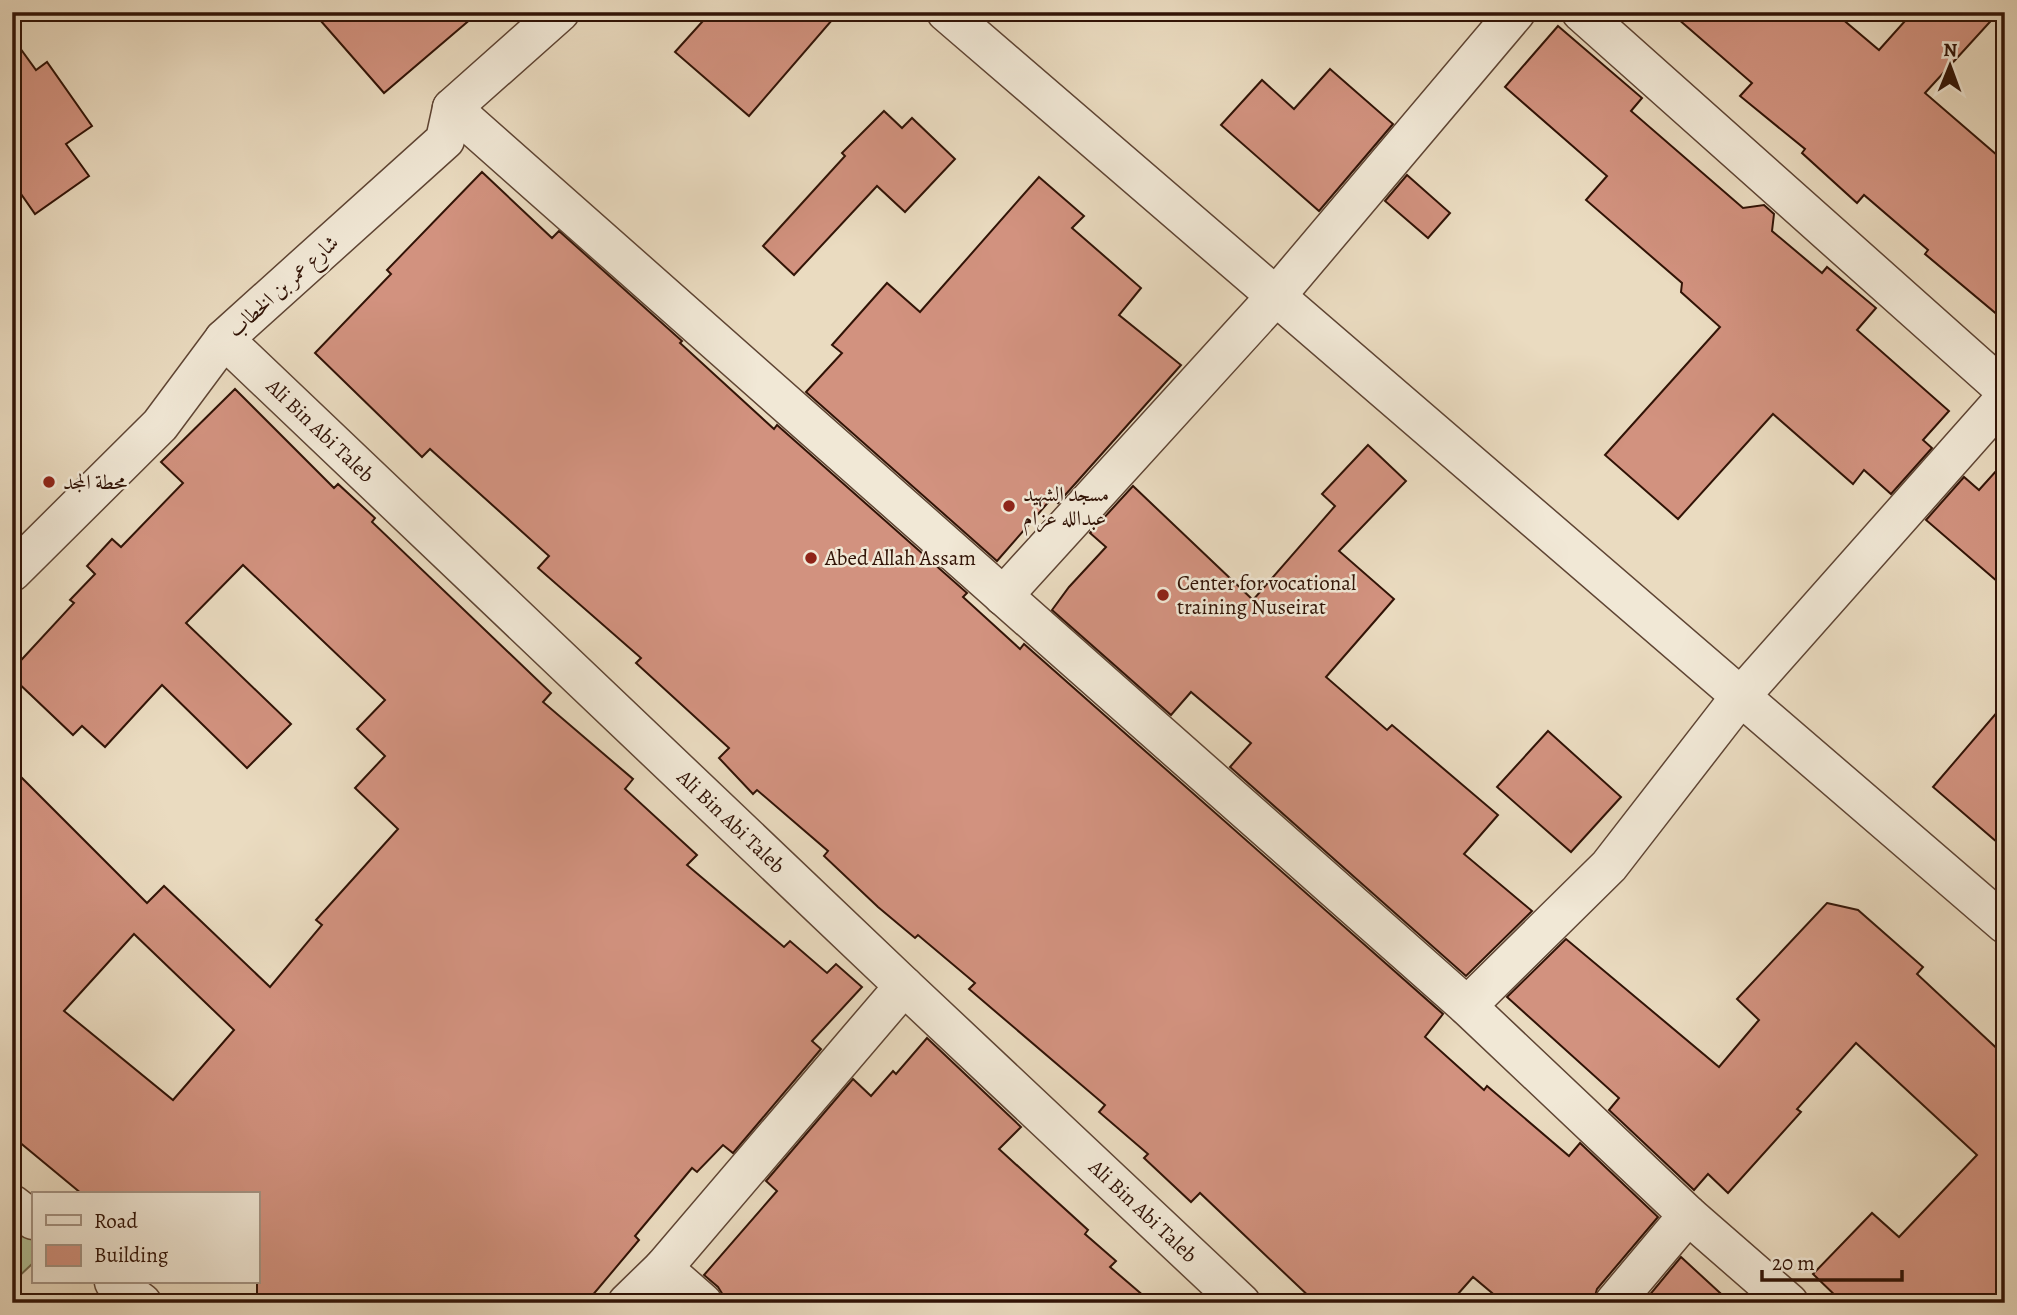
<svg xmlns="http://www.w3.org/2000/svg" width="2017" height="1315" viewBox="0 0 2017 1315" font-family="Alegreya,Amiri,serif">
<rect width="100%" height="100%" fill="#eadbc0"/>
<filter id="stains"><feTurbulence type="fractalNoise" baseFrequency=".00286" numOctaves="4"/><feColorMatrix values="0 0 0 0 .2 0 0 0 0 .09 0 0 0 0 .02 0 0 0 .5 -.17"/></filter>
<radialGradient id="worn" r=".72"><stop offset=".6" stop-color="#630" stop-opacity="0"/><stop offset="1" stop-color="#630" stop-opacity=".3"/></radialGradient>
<path fill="#b1c196" stroke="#716a4e" stroke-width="2" d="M 12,1195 L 33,1213 L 33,1263 L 12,1283 Z"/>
<g fill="#d2927f" stroke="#311306" stroke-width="2" fill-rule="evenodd">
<path d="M 313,12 L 479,12 L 384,93 Z"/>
<path d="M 711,12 L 839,12 L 749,116 L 675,52 Z"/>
<path d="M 1670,12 L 1834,12 L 1879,50 L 1913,12 L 1999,12 L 1925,93 L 2005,162 L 2005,321 L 1925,254 L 1928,250 L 1864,195 L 1857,203 L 1802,153 L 1805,149 L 1740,96 L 1752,83 Z"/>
<path d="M 1558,26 L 1642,98 L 1631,111 L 1743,208 L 1764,205 L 1774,214 L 1772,231 L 1822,273 L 1827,267 L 1876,308 L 1857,330 L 1949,411 L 1923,440 L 1932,448 L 1891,494 L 1864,470 L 1853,484 L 1773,414 L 1678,519 L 1605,455 L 1720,327 L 1681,292 L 1682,283 L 1586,200 L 1607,176 L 1505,87 Z"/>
<path d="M 12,37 L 36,70 L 47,62 L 92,126 L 66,144 L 89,176 L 35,214 L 12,181 Z"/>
<path d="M 1330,69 L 1393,124 L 1319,211 L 1221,125 L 1262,80 L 1294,109 Z"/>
<path d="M 884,111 L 902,128 L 912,118 L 955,159 L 905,212 L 877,186 L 794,275 L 763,246 L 845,156 L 842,153 Z"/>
<path d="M 482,172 L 552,238 L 559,231 L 682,341 L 680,343 L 774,429 L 777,425 L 967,593 L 963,597 L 1020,649 L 1024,644 L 1443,1014 L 1425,1037 L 1484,1090 L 1487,1086 L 1569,1156 L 1580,1143 L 1658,1217 L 1597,1289 L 1593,1303 L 1504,1303 L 1473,1277 L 1450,1303 L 1316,1303 L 1200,1193 L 1191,1202 L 1144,1158 L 1148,1154 L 1099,1112 L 1105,1105 L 969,989 L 975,983 L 918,935 L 915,938 L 878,907 L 824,856 L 828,851 L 757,790 L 753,794 L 719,758 L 729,748 L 636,663 L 641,658 L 538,568 L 549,556 L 430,449 L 422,457 L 315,353 L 391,274 L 387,270 Z"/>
<path d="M 1407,175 L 1450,213 L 1428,238 L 1385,201 Z"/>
<path d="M 1039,177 L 1084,216 L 1072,228 L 1141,288 L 1119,315 L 1181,365 L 1058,503 L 1052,498 L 997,561 L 806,392 L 842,353 L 832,345 L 887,283 L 920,312 Z"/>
<path d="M 235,389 L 334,488 L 338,484 L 375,518 L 372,522 L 551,693 L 543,702 L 633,779 L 625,789 L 697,855 L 687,865 L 784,947 L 790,941 L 827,973 L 836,964 L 862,987 L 812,1041 L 821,1049 L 733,1153 L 723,1145 L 697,1172 L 692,1168 L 635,1236 L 639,1240 L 586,1303 L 257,1303 L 257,1194 L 82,1194 L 12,1136 L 12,768 L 147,903 L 164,886 L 270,987 L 322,925 L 316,920 L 398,829 L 355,788 L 385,756 L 357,729 L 385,700 L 243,565 L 186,623 L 291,724 L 247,768 L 162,685 L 105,747 L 82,726 L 73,735 L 12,677 L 12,670 L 74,603 L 70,600 L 95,574 L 87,566 L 112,539 L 121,547 L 183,483 L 161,462 ZM 134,934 L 234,1030 L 173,1100 L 64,1011 Z"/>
<path d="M 1368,445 L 1406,481 L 1339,551 L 1394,599 L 1326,677 L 1387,730 L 1392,725 L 1498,815 L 1464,854 L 1532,911 L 1466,976 L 1230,767 L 1251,743 L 1191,692 L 1171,715 L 1052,610 L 1069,587 L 1106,547 L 1090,533 L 1133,486 L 1253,600 L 1335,506 L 1322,494 Z"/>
<path d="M 2005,461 L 2005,588 L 1926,520 L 1964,477 L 1979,490 Z"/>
<path d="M 2005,703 L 2005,849 L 1933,787 Z"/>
<path d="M 1548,731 L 1621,797 L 1571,852 L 1497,787 Z"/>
<path d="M 1827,903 L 1858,910 L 1923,967 L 1917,974 L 2005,1056 L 2005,1303 L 1843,1303 L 1813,1274 L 1872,1213 L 1899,1237 L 1977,1155 L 1856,1043 L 1797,1109 L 1801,1112 L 1728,1193 L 1708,1174 L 1694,1190 L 1609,1110 L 1619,1098 L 1507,997 L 1566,939 L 1719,1067 L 1759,1020 L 1737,999 Z"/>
<path d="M 927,1038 L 1021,1127 L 999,1149 L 1088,1230 L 1085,1234 L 1116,1261 L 1110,1267 L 1152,1303 L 724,1303 L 723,1295 L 718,1287 L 704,1275 L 777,1191 L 766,1181 L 853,1079 L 871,1096 L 893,1071 L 896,1074 Z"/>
<path d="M 1681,1257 L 1731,1303 L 1643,1303 Z"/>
</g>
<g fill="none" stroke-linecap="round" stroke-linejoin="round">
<defs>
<g id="minor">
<path d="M 1581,12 L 2005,390"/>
<path d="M 452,108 L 1467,1006 L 1688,1215 L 1789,1303"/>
<path id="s1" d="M 224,339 L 904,986 L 1241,1303"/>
<path d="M 1003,596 L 1276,296 L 1516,12"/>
<path d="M 1467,1006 L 1609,866 L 1740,697 L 2005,398"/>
<path d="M 12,1204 L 33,1220"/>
<path d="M 663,1268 L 703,1303"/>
<path d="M 114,1282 L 142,1303"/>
<path d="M 627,1303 L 663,1268 L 904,986"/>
<path d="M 1614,1303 L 1688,1215"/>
</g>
<g id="tertiary">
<path d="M 946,12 L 2005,924"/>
<path d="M 12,572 L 160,425 L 224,339 L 445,140 L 452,108 L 560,12"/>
</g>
</defs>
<use href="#minor" stroke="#5f4534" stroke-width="41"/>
<use href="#tertiary" stroke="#5f4534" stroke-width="41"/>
<use href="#minor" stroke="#f1e8d6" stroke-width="38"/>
<use href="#tertiary" stroke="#f1e8d6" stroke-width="38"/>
</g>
<g fill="#8f2418" stroke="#f1e8d6" stroke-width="2.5">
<circle cx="49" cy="482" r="7"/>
<circle cx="1009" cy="506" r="7"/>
<circle cx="811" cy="558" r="7"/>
<circle cx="1163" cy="595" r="7"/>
</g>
<g text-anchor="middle" stroke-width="5" stroke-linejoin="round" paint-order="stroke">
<g font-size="21" fill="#311306" stroke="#f1e8d6">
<text transform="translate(283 286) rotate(-42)" y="7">شارع عمر بن الخطاب</text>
<text dy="7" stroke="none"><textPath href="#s1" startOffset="133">Ali Bin Abi Taleb</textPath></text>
<text dy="7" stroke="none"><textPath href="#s1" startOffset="700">Ali Bin Abi Taleb</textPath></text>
<text dy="7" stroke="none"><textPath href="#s1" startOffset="1267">Ali Bin Abi Taleb</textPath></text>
</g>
<g font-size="21" fill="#311306" stroke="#f1e8d6" text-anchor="start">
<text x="63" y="489">محطة المجد</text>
<text x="1023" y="501">مسجد الشهيد<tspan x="1023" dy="24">عبدالله عزام</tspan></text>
<text x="825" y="565">Abed Allah Assam</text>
<text x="1177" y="590">Center for vocational<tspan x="1177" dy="24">training Nuseirat</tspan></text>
</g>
</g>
<rect width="2017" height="1315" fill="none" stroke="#eadbc0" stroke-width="42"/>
<rect x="14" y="14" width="1989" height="1287" fill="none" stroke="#311306" stroke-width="3.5"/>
<rect x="21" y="21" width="1975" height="1273" fill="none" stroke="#311306" stroke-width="2"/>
<rect x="32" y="1192" width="228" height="91" fill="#f1e8d6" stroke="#a49383" stroke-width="2"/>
<rect x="46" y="1215" width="35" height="10" fill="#f1e8d6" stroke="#a49383" stroke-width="2"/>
<text x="94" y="1228" font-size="21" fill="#311306">Road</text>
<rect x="46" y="1245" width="35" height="21" fill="#d2927f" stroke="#a49383" stroke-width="2"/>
<text x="94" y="1262" font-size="21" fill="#311306">Building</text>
<g transform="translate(1950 66) rotate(1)" stroke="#f1e8d6" stroke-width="5" paint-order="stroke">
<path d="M0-5L12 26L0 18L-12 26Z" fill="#311306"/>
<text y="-10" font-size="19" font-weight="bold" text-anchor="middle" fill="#311306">N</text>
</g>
<path d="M1762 1270v10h140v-10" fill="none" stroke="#311306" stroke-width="3.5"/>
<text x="1772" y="1270" font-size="21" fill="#311306" stroke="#f1e8d6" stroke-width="5" paint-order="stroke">20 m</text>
<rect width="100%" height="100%" filter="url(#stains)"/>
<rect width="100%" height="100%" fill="url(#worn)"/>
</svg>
